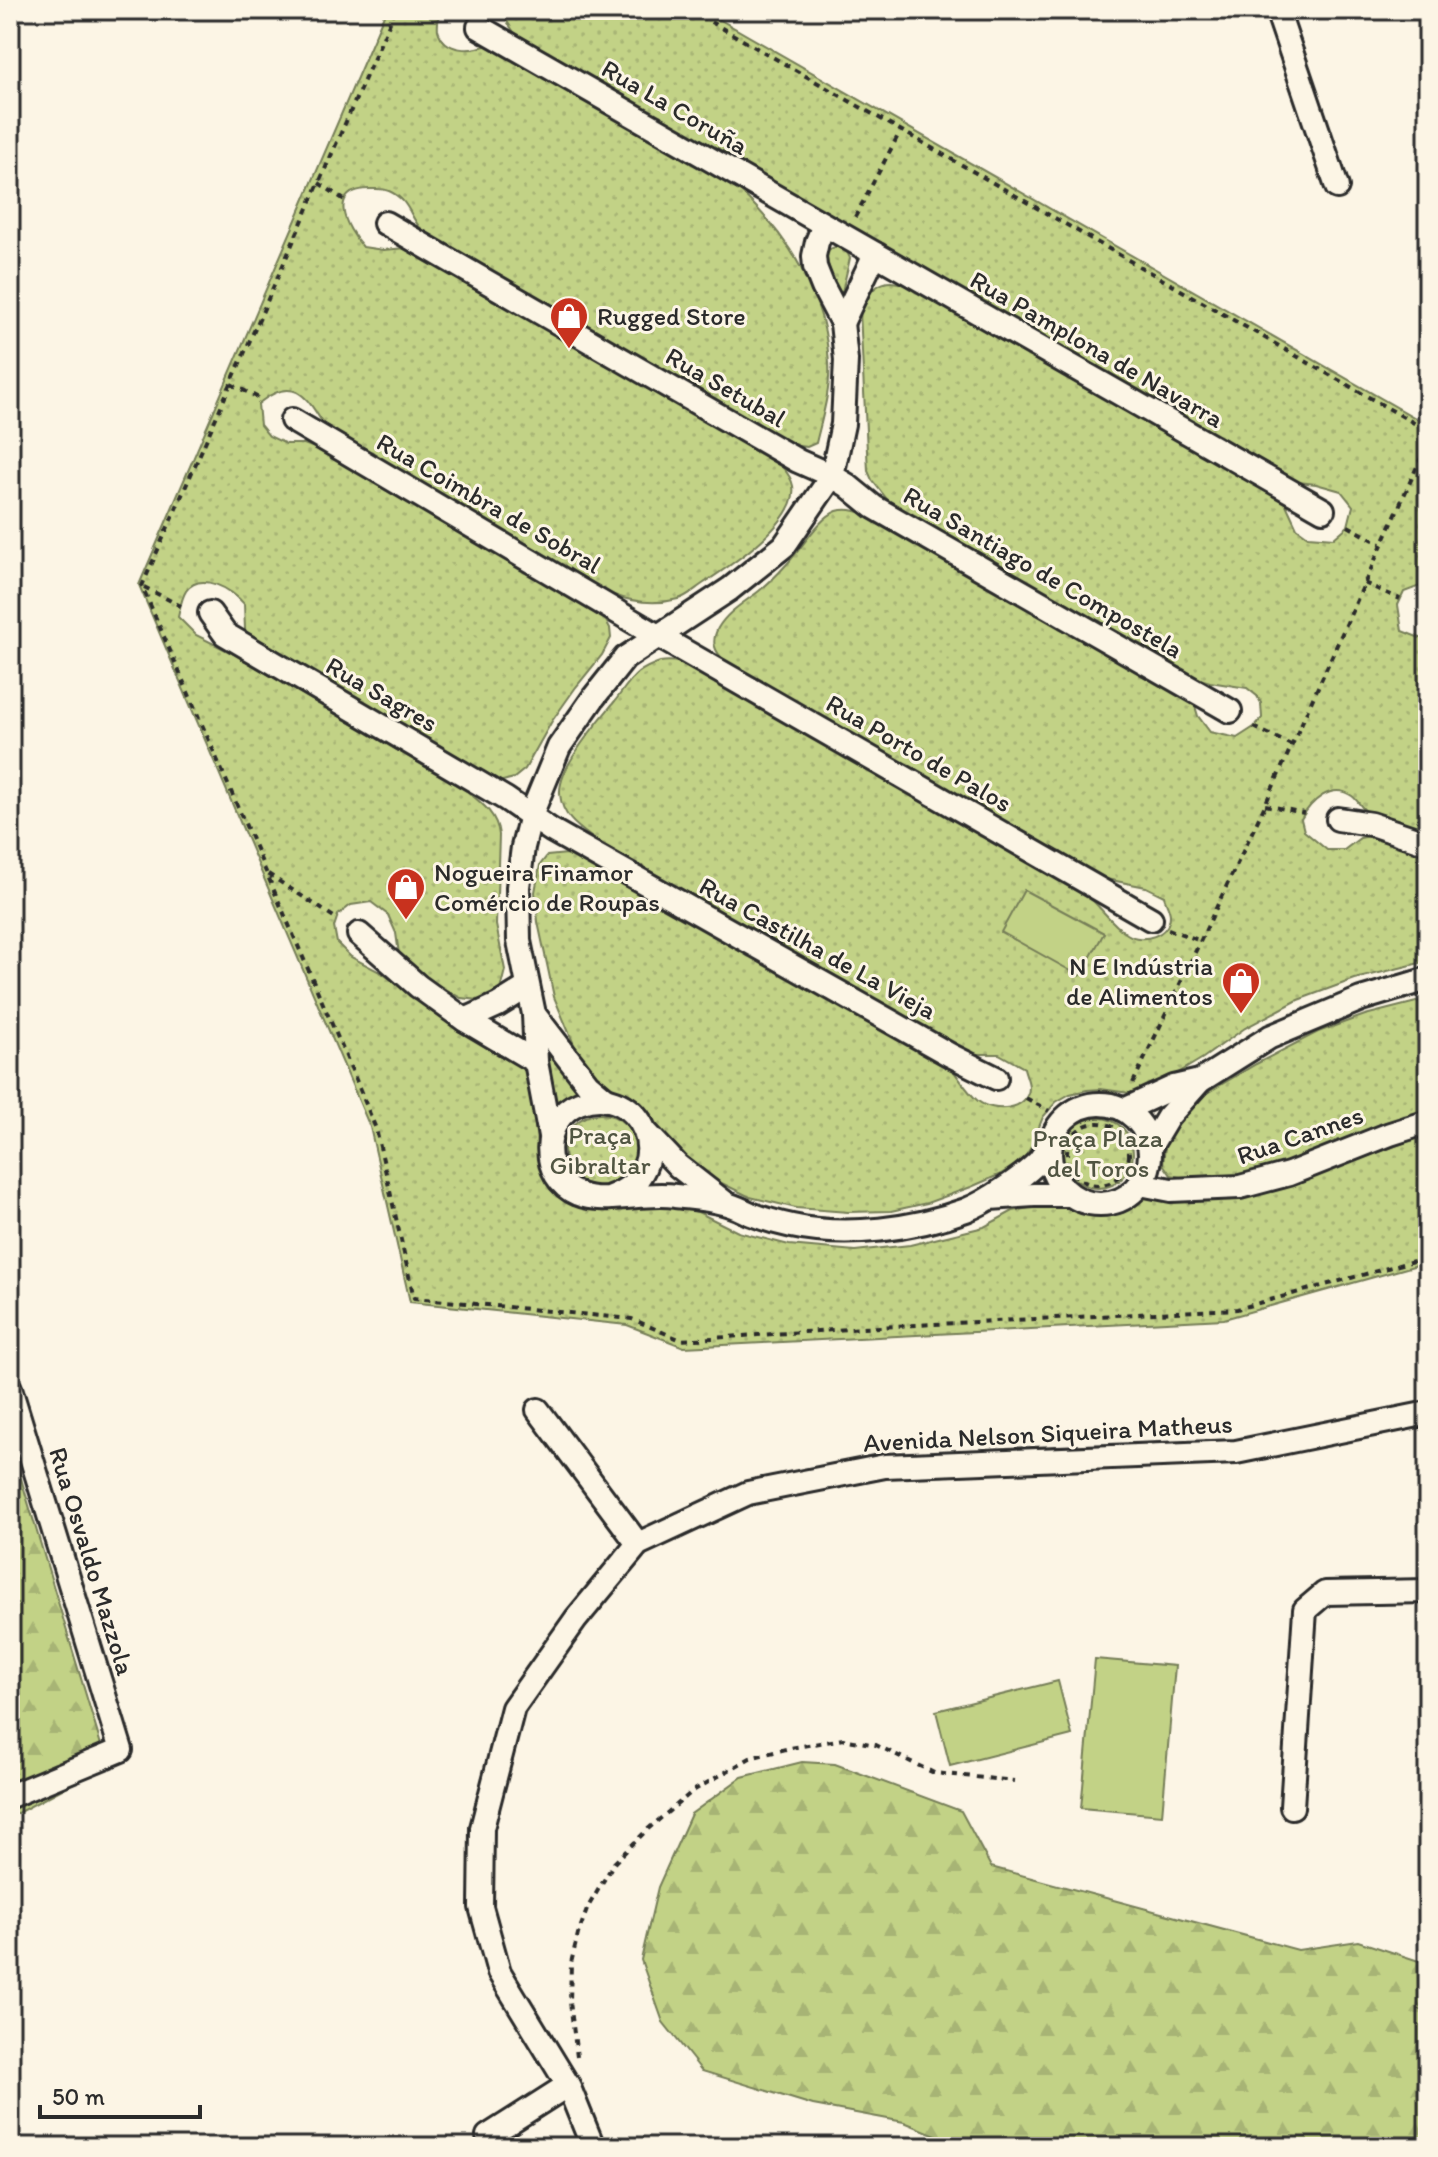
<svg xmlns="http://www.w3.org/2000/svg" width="1438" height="2157" viewBox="0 0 1438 2157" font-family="Itim,sans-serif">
<defs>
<pattern id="green-dots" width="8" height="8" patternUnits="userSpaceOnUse" patternTransform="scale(2)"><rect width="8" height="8" fill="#c2d286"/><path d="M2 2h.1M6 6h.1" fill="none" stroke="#a7b474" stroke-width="1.8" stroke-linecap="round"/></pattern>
<pattern id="forest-firs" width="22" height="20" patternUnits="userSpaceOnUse" patternTransform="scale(2)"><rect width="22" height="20" fill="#c2d286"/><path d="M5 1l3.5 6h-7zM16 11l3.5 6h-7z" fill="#a7b474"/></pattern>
</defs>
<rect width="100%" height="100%" fill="#fcf5e5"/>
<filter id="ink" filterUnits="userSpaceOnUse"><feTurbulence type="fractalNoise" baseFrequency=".0125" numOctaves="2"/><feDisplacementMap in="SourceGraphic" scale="16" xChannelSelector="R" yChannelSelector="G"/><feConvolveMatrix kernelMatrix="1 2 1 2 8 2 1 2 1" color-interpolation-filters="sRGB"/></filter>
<g filter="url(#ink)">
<g fill="url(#green-dots)" stroke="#767e58" stroke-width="2">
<path d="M 386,10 L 439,10 C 439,16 437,25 438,30 C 444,53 473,52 489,44 L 739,190 C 788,236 825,294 829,363 C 831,389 822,418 816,443 L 807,447 L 790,445 L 661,369 L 452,251 C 442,244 428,238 421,229 C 409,215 409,200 389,191 C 383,188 377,189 370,189 C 327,189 345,227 363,247 L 383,250 L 406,248 L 419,253 L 761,449 C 773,459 790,470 793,486 C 799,521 730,566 704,583 C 696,588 687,597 678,599 C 656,605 632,602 611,594 L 329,433 C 309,402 298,371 258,404 L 260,425 L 269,436 L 286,444 L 304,444 L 320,450 L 588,609 L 605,619 L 610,628 L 611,638 L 602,655 L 576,687 L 552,721 L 525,769 L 514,778 L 499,782 L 249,636 L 245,629 L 244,604 C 232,589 200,571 186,591 C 181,599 180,609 178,617 L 196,635 L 234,654 L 468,792 C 483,804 497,815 499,835 L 496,925 L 505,970 L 500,990 L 488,1001 L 461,998 L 411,970 L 400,961 L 396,933 L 388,915 L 371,902 L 351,905 L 338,915 L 334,927 L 337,943 L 351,957 L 380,972 L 440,1013 L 506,1053 L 521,1066 L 530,1078 L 538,1152 L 543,1169 L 569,1201 L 594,1209 L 642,1203 L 674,1206 L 698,1212 L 738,1232 L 789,1245 L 855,1251 L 910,1245 L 984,1227 L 1013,1211 L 1051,1204 L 1097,1215 L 1123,1213 L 1147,1196 L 1173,1199 L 1242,1198 L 1341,1166 L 1428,1134 L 1428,1262 L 1224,1319 L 684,1347 L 627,1325 L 410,1302 L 370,1127 L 139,585 Z"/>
<path d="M 500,10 L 703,10 L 1426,424 L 1428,422 L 1428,586 L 1420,586 L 1404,592 L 1398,605 L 1402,631 L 1420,638 L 1428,638 L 1428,835 C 1409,828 1387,823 1369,813 C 1361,809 1359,801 1352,796 C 1331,781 1310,803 1301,819 L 1304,831 L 1327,850 L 1344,850 L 1360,838 L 1370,836 L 1428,853 L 1428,961 L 1355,979 L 1298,1000 L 1245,1028 L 1203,1058 L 1153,1088 L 1136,1094 L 1101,1089 L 1087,1090 L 1070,1094 L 1056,1102 L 1043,1117 L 1031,1147 L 1024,1159 L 1001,1174 L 971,1187 L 927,1203 L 891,1211 L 848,1212 L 796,1208 L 750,1197 L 695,1170 L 657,1130 L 644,1107 L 631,1097 L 604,1086 L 575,1047 L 554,997 L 538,922 L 535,892 L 540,865 L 547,856 L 567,854 L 594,865 L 949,1065 C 958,1076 967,1092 978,1101 C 993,1113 1029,1111 1029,1087 C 1029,1081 1025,1073 1024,1068 L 999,1054 L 968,1054 L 956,1049 L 591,837 C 575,825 562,815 560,794 C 558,767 598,722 615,701 C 622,692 629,680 638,673 C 643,669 654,664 660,662 C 685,657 708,675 728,687 L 1090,898 C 1102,909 1113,925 1127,934 C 1142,944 1170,936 1170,915 C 1170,909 1165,901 1164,896 L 1146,887 L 1101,878 L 725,661 C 714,651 711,642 718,628 C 727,612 745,602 759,591 C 769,583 778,574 786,565 C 800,551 819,517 837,511 C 861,504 891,529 911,540 L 1194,703 L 1198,716 L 1210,732 L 1237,738 L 1254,727 L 1262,718 L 1261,703 L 1257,696 L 1247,688 L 1210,682 L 1190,676 L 894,508 L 872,480 L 868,471 L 860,312 C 872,281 890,273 919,293 L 1072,376 L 1274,492 L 1285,502 L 1297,528 L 1308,536 L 1334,538 L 1348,526 L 1353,506 L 1341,491 L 1316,484 L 1298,482 L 515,34 Z"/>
<path d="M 837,246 L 845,248 L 850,258 L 839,305 L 826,256 L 830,249 Z"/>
<path d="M 1428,999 L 1428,1110 C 1353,1130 1281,1179 1202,1180 C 1192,1180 1181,1177 1171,1175 L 1163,1164 L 1167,1129 L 1172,1119 L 1207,1093 L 1256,1064 L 1318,1032 L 1365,1015 Z"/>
<path d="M 544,1038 L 582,1094 L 572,1095 L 556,1103 Z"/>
<circle cx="600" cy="1150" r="36"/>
<circle cx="1098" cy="1153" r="35"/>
</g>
<g fill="url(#forest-firs)" stroke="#767e58" stroke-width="2">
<path d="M 10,1442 L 107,1765 L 10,1817 Z"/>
<path d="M 802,1762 L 835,1764 L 961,1811 L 991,1867 L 1298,1950 L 1358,1941 L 1428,1964 L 1428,2147 L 965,2147 L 904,2122 L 813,2105 L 702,2071 L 663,2022 L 641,1960 L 658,1887 L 691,1814 L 742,1777 Z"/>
</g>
<g fill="#c2d286" stroke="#767e58" stroke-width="2">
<path d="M 1024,890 L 1104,933 L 1080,976 L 1001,932 Z"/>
<path d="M 1095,1659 L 1175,1666 L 1162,1815 L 1081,1808 Z"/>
<path d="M 1058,1681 L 1072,1735 L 950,1766 L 936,1711 Z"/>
</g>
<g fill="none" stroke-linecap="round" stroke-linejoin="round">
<defs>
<g id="minor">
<path d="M 1277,10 L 1337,187"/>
<path d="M 479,27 L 1323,510"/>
<path d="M 385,223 L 798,461 L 832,476 L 847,485 L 874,507 L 1230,711"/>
<path d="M 842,323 L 875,254"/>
<path d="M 292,420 L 658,636 L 1151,919"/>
<path d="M 210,613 L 225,634 L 506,799 L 551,830 L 950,1055 L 996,1078"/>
<path d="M 1338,819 L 1371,824 L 1428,843"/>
<path d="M 359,934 L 418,986 L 465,1020 L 536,1062"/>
<path d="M 534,1014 L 588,1084 L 607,1100"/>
<path d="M 465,1020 L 498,1005 L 527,987"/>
<circle cx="1100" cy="1154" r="50"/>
<path d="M 1124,1110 L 1174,1087 L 1200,1081"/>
<path d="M 645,1131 L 678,1166 L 724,1202"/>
<path d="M 550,1136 L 536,1062 L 534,1014 L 519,941 L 518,887 L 523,847 L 531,815 L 559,747 L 594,697 L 625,658 L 730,589 L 784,546 L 832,476 L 843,424 L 846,360 L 842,323 L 823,287 L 815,267 L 814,256 L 817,242 L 824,225"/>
<path d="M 1150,1147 L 1168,1117 L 1200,1081 L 1270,1037 L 1361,999 L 1428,979"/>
<path d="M 1140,1184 L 1171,1190 L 1240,1187 L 1289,1174 L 1390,1134 L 1428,1122"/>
<path d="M 610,1197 C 682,1171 641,1079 579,1103 C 540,1119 539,1178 578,1194 C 603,1205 646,1191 675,1196 C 691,1198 707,1199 723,1203 C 733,1205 742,1210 751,1214 C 764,1219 778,1223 792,1226 C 846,1238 914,1229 966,1210 C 987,1202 1020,1179 1037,1163 C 1042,1158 1046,1150 1051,1143"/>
<path d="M 990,1198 L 1034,1195 L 1071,1195"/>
<path d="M 10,1388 L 121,1750 L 10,1796"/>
<path d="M 538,1410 L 638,1544"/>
<path d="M 1292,1807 L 1305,1610 L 1325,1593 L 1428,1591"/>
<path d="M 488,2136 L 568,2085"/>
<path d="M 593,2147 L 568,2085 L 499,1972 L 481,1907 L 482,1828 L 513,1708 L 576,1619 L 638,1544 L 748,1493 L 885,1466 L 1236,1452 L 1428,1413"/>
</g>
</defs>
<use href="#minor" stroke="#2b2b2b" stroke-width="28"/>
<g stroke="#2b2b2b" stroke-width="4" stroke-dasharray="6 6" stroke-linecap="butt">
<path d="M 395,10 L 142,586 L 354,1075 L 376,1129 L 414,1298 L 632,1319 L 681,1340 L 895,1326 L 1237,1309 L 1428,1257"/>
<path d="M 690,10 L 1428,431"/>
<path d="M 319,183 L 346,201"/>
<path d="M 855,217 L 901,130"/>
<path d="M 231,384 L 263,400"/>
<path d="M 1348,526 L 1381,544"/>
<path d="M 1364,583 L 1400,599"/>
<path d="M 144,587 L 181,606"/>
<path d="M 1254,727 L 1291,745"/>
<path d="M 1265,805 L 1304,813"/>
<path d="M 268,874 L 337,919"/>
<path d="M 1168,929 L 1201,941"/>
<path d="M 1133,1083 L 1265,805 L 1428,442"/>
<path d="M 1026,1098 L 1049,1111"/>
<circle cx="1098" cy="1154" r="31"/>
<path d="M 577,2057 L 570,2002 L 571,1963 L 578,1934 L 588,1907 L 614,1863 L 648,1829 L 693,1791 L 750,1758 L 790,1748 L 843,1739 L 876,1745 L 934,1773 L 1015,1781"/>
</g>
<use href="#minor" stroke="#fcf5e5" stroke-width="22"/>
</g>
</g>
<defs>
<symbol id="shop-pin" viewBox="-11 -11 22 30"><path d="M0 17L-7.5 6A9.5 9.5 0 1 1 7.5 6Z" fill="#c8321e" stroke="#fcf5e5"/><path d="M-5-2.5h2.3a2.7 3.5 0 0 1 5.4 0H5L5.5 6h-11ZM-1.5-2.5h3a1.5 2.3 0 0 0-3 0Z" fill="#fff"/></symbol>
</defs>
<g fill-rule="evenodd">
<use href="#shop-pin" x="547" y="294" width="44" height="60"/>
<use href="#shop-pin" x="384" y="865" width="44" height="60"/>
<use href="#shop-pin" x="1219" y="959" width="44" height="60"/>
</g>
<g text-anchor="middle" stroke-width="6" stroke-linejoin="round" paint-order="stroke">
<g font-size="26" fill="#2b2b2b" stroke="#fcf5e5">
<text transform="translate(675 107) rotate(30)" y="9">Rua La Coruña</text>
<text transform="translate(1097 349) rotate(30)" y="9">Rua Pamplona de Navarra</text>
<text transform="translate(726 387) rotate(30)" y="9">Rua Setubal</text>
<text transform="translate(489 503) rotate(30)" y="9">Rua Coimbra de Sobral</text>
<text transform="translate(1043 572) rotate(30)" y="9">Rua Santiago de Compostela</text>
<text transform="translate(382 694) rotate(30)" y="9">Rua Sagres</text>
<text transform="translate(919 753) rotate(30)" y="9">Rua Porto de Palos</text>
<text transform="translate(818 948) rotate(29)" y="9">Rua Castilha de La Vieja</text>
<text transform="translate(1300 1135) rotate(-19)" y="9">Rua Cannes</text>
<text transform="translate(1048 1433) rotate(-3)" y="9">Avenida Nelson Siqueira Matheus</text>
<text transform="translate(92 1561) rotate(73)" y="9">Rua Osvaldo Mazzola</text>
</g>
<g font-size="26" fill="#2b2b2b" stroke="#fcf5e5" text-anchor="start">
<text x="597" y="325">Rugged Store</text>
<text x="434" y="881">Nogueira Finamor<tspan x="434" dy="30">Comércio de Roupas</tspan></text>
<text x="1213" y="975" text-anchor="end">N E Indústria<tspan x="1213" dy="30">de Alimentos</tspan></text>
</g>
<g font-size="26" fill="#515542" stroke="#fcf5e5">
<text x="600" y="1144">Praça<tspan x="600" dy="30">Gibraltar</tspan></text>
<text x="1098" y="1147">Praça Plaza<tspan x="1098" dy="30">del Toros</tspan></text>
</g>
</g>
<rect width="1438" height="2157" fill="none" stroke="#fcf5e5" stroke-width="40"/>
<rect x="20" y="20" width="1398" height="2117" fill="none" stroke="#2b2b2b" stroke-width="3" filter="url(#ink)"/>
<path d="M40 2105v12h160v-12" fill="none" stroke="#2b2b2b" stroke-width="4"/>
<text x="52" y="2105" font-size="24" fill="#2b2b2b" stroke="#fcf5e5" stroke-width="6" paint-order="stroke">50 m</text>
</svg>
